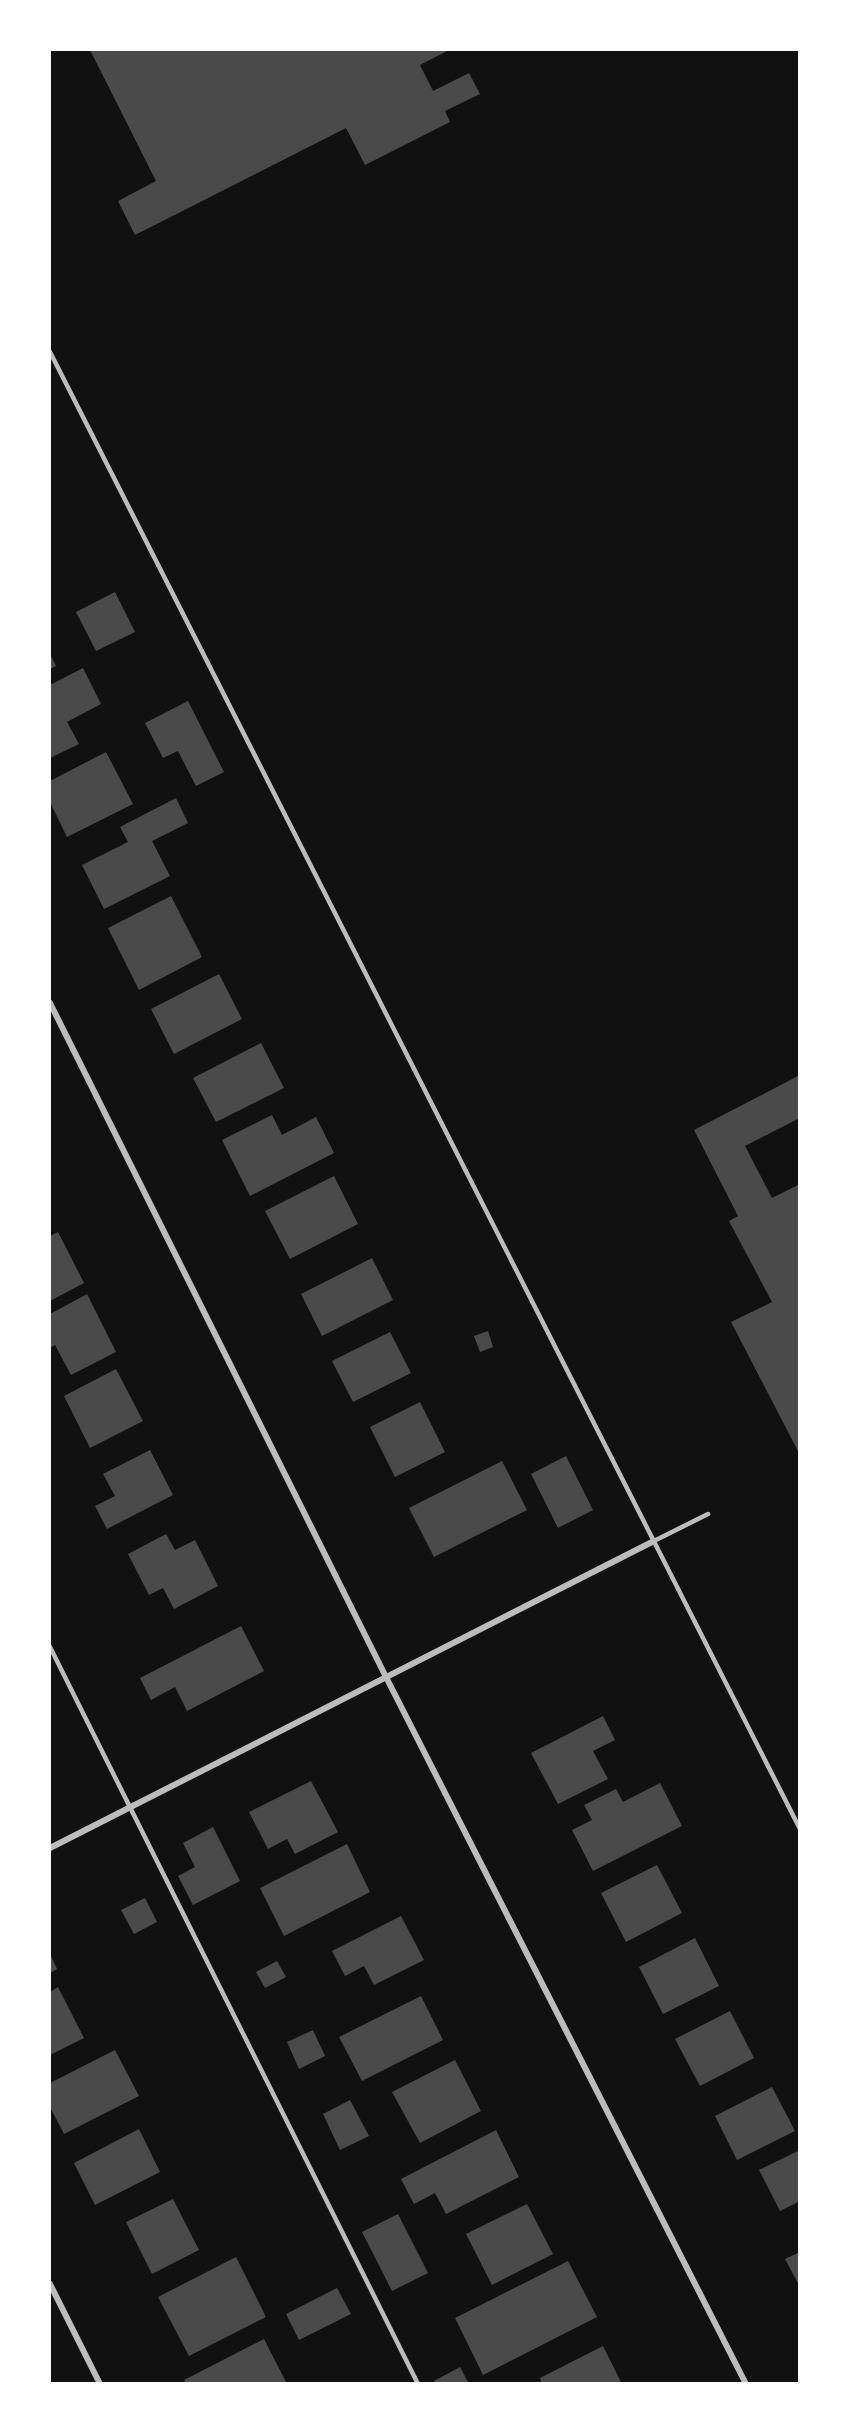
<svg xmlns="http://www.w3.org/2000/svg" width="849" height="2433" viewBox="0 0 849 2433" font-family="'Fira Sans Condensed',sans-serif">
<rect width="100%" height="100%" fill="#111"/>
<g fill="#4a4a4a">
<path d="M 90,50 L 449,50 L 420,65 L 433,91 L 469,73 L 480,94 L 445,111 L 450,122 L 365,165 L 346,128 L 135,235 L 118,201 L 156,181 Z"/>
<path d="M 115,592 L 135,632 L 96,651 L 76,612 Z"/>
<path d="M 50,654 L 56,666 L 50,669 Z"/>
<path d="M 83,668 L 101,704 L 67,722 L 79,744 L 50,758 L 50,685 Z"/>
<path d="M 188,701 L 224,772 L 196,786 L 178,751 L 163,758 L 145,723 Z"/>
<path d="M 106,752 L 133,804 L 67,837 L 50,802 L 50,781 Z"/>
<path d="M 176,798 L 188,823 L 152,841 L 170,876 L 104,909 L 82,865 L 128,842 L 120,827 Z"/>
<path d="M 171,896 L 202,957 L 139,990 L 108,928 Z"/>
<path d="M 219,974 L 242,1019 L 174,1054 L 151,1009 Z"/>
<path d="M 261,1043 L 284,1088 L 216,1122 L 193,1078 Z"/>
<path d="M 800,1075 L 800,1118 L 745,1146 L 772,1198 L 800,1184 L 800,1455 L 731,1322 L 772,1302 L 729,1221 L 738,1216 L 694,1130 Z"/>
<path d="M 272,1115 L 282,1135 L 316,1117 L 334,1153 L 250,1196 L 222,1140 Z"/>
<path d="M 334,1176 L 358,1224 L 290,1259 L 265,1211 Z"/>
<path d="M 58,1232 L 84,1283 L 50,1301 L 50,1236 Z"/>
<path d="M 372,1258 L 393,1300 L 322,1336 L 301,1294 Z"/>
<path d="M 87,1294 L 116,1352 L 71,1375 L 55,1345 L 50,1348 L 50,1314 Z"/>
<path d="M 488,1331 L 493,1347 L 480,1352 L 474,1336 Z"/>
<path d="M 390,1332 L 411,1373 L 353,1402 L 332,1361 Z"/>
<path d="M 116,1369 L 143,1421 L 90,1448 L 64,1396 Z"/>
<path d="M 420,1402 L 445,1452 L 395,1477 L 370,1427 Z"/>
<path d="M 150,1450 L 173,1495 L 107,1529 L 95,1506 L 115,1496 L 103,1474 Z"/>
<path d="M 566,1456 L 593,1510 L 558,1528 L 531,1474 Z"/>
<path d="M 502,1461 L 527,1510 L 434,1557 L 409,1508 Z"/>
<path d="M 166,1534 L 175,1550 L 195,1540 L 218,1586 L 174,1609 L 163,1588 L 149,1595 L 128,1554 Z"/>
<path d="M 241,1626 L 264,1671 L 187,1711 L 175,1687 L 151,1700 L 140,1678 Z"/>
<path d="M 603,1716 L 615,1740 L 593,1751 L 608,1779 L 558,1804 L 531,1753 Z"/>
<path d="M 311,1781 L 338,1832 L 295,1854 L 287,1839 L 268,1849 L 249,1812 Z"/>
<path d="M 660,1783 L 682,1826 L 593,1871 L 572,1830 L 592,1820 L 584,1805 L 616,1789 L 623,1802 Z"/>
<path d="M 213,1827 L 240,1881 L 193,1905 L 178,1876 L 195,1867 L 183,1843 Z"/>
<path d="M 347,1844 L 370,1892 L 284,1936 L 260,1888 Z"/>
<path d="M 657,1865 L 682,1913 L 626,1942 L 601,1893 Z"/>
<path d="M 145,1898 L 157,1922 L 134,1934 L 121,1910 Z"/>
<path d="M 401,1916 L 424,1960 L 374,1985 L 364,1966 L 345,1976 L 332,1951 Z"/>
<path d="M 695,1938 L 719,1986 L 663,2014 L 639,1967 Z"/>
<path d="M 50,1954 L 57,1969 L 50,1973 Z"/>
<path d="M 277,1961 L 286,1977 L 265,1988 L 256,1972 Z"/>
<path d="M 58,1987 L 84,2038 L 50,2055 L 50,1992 Z"/>
<path d="M 421,1996 L 443,2040 L 362,2081 L 339,2037 Z"/>
<path d="M 730,2011 L 754,2058 L 700,2086 L 675,2039 Z"/>
<path d="M 313,2030 L 325,2056 L 299,2069 L 287,2042 Z"/>
<path d="M 115,2050 L 139,2096 L 64,2134 L 50,2107 L 50,2083 Z"/>
<path d="M 455,2060 L 481,2111 L 420,2143 L 392,2092 Z"/>
<path d="M 772,2087 L 795,2131 L 737,2160 L 715,2116 Z"/>
<path d="M 350,2100 L 369,2136 L 340,2150 L 323,2114 Z"/>
<path d="M 139,2129 L 160,2172 L 95,2205 L 74,2163 Z"/>
<path d="M 496,2130 L 519,2177 L 446,2214 L 435,2193 L 414,2204 L 401,2179 Z"/>
<path d="M 800,2150 L 800,2201 L 780,2211 L 759,2170 Z"/>
<path d="M 173,2199 L 199,2250 L 152,2274 L 126,2222 Z"/>
<path d="M 527,2204 L 553,2254 L 492,2285 L 466,2234 Z"/>
<path d="M 398,2214 L 428,2273 L 392,2291 L 362,2232 Z"/>
<path d="M 800,2252 L 800,2287 L 785,2259 Z"/>
<path d="M 236,2257 L 266,2317 L 189,2356 L 158,2297 Z"/>
<path d="M 568,2261 L 597,2317 L 483,2375 L 455,2318 Z"/>
<path d="M 337,2288 L 351,2314 L 299,2340 L 286,2314 Z"/>
<path d="M 264,2339 L 287,2384 L 186,2384 L 184,2380 Z"/>
<path d="M 603,2346 L 622,2384 L 542,2384 L 540,2378 Z"/>
<path d="M 460,2367 L 469,2384 L 435,2384 L 434,2381 Z"/>
</g>
<g fill="none" stroke-linecap="round" stroke-linejoin="round">
<g stroke="#bcbcbc" stroke-width="4.5">
<path d="M 50,352 L 800,1829"/>
<path d="M 652,1542 L 708,1514"/>
<path d="M 50,1647 L 418,2384"/>
</g>
<g stroke="#bcbcbc" stroke-width="6">
<path d="M 50,1003 L 386,1677 L 746,2384"/>
<path d="M 50,1848 L 652,1542"/>
<path d="M 50,2284 L 100,2384"/>
</g>
</g>
<rect width="849" height="2433" fill="none" stroke="#ffffff" stroke-width="102"/>
</svg>
